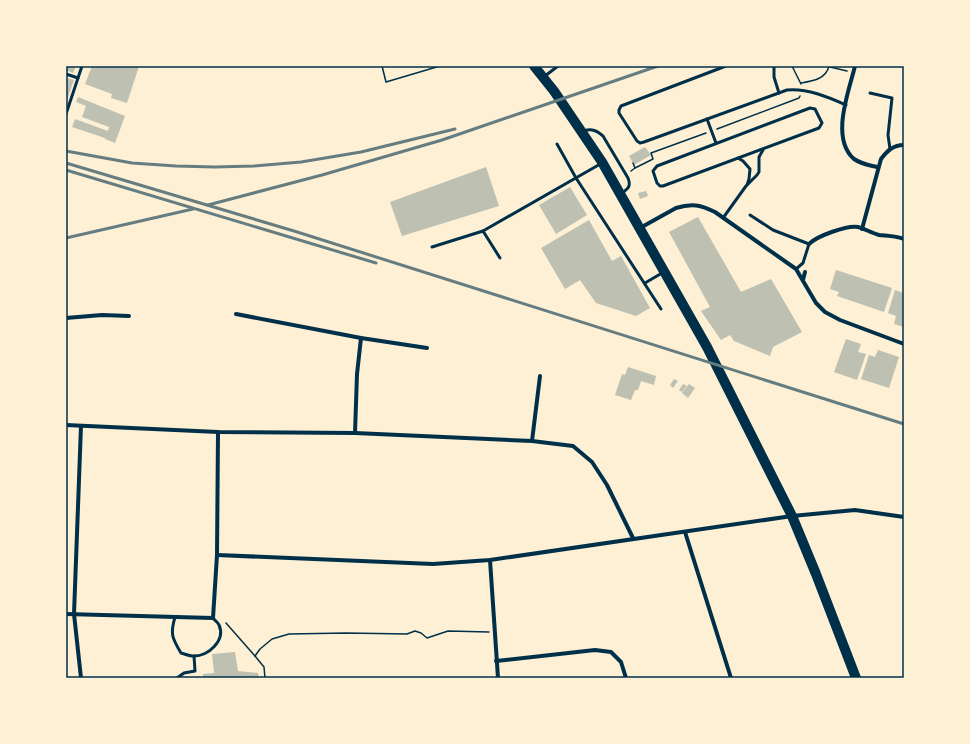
<svg xmlns="http://www.w3.org/2000/svg" width="970" height="744" viewBox="0 0 970 744" font-family="Lato,sans-serif">
<rect width="100%" height="100%" fill="#fdf0d5"/>
<g fill="#bec0b2">
<path d="M 66,66 L 76,66 L 73,73 L 66,70 Z"/>
<path d="M 92,66 L 139,66 L 127,103 L 111,98 L 112,94 L 85,84 Z"/>
<path d="M 66,78 L 74,80 L 66,103 Z"/>
<path d="M 78,97 L 125,116 L 115,143 L 105,139 L 105,138 L 72,127 L 75,119 L 108,131 L 109,127 L 82,117 L 86,106 L 76,102 Z"/>
<path d="M 645,147 L 651,155 L 634,165 L 629,156 Z"/>
<path d="M 486,167 L 499,206 L 402,236 L 390,202 Z"/>
<path d="M 570,187 L 587,215 L 556,234 L 539,205 Z"/>
<path d="M 646,191 L 648,196 L 640,199 L 638,193 Z"/>
<path d="M 698,217 L 741,292 L 771,279 L 802,332 L 773,347 L 770,356 L 734,341 L 730,335 L 721,340 L 701,311 L 710,307 L 669,232 Z"/>
<path d="M 589,220 L 612,261 L 621,256 L 650,308 L 636,316 L 596,303 L 580,280 L 565,289 L 541,248 Z"/>
<path d="M 836,270 L 892,288 L 884,312 L 837,296 L 839,292 L 830,289 Z"/>
<path d="M 895,290 L 904,293 L 904,327 L 894,324 L 896,316 L 888,313 Z"/>
<path d="M 846,339 L 861,344 L 858,352 L 866,354 L 857,380 L 834,372 Z"/>
<path d="M 878,350 L 899,357 L 889,388 L 861,379 L 869,355 L 875,357 Z"/>
<path d="M 628,367 L 656,376 L 654,385 L 641,381 L 638,390 L 635,390 L 631,400 L 615,395 L 622,374 L 625,375 Z"/>
<path d="M 674,379 L 678,381 L 673,388 L 670,385 Z"/>
<path d="M 683,384 L 687,386 L 682,392 L 679,390 Z"/>
<path d="M 689,384 L 695,388 L 688,398 L 682,393 Z"/>
<path d="M 235,652 L 238,671 L 258,673 L 259,678 L 203,678 L 203,674 L 214,673 L 212,654 Z"/>
</g>
<g fill="none" stroke-linecap="round" stroke-linejoin="round">
<g stroke="#003049" stroke-width="1.5">
<path d="M 382,66 L 386,82 L 440,66"/>
<path d="M 792,66 L 801,84"/>
<path d="M 830,67 L 847,71"/>
<path d="M 801,83 C 813,81 826,79 829,66"/>
<path d="M 717,129 L 799,98 L 800,96"/>
<path d="M 633,163 L 635,168"/>
<path d="M 631,171 L 635,168 L 653,159 L 651,153 L 706,133"/>
<path d="M 226,623 L 255,656"/>
<path d="M 265,678 L 264,667 L 255,656 L 260,649 L 272,639 L 289,634 L 346,633 L 407,634 L 415,631 L 421,633 L 427,638 L 448,631 L 489,632"/>
</g>
<g stroke="#003049" stroke-width="3">
<path d="M 726,66 L 621,106 L 619,110 L 619,113 L 637,141 L 640,143 L 644,142 L 787,90 C 807,88 828,97 846,105"/>
<path d="M 774,66 L 774,77 L 779,93"/>
<path d="M 66,74 L 78,78 L 82,66"/>
<path d="M 545,76 L 558,66"/>
<path d="M 870,93 L 892,98 L 888,135 L 890,149"/>
<path d="M 810,108 L 815,109 L 822,123 L 819,128 L 663,186 L 660,186 L 657,183 L 653,171 L 657,166 Z"/>
<path d="M 66,114 L 78,78"/>
<path d="M 707,119 L 716,143"/>
<path d="M 584,131 C 592,128 597,131 603,136 L 628,178 C 631,186 629,188 622,193"/>
<path d="M 557,144 L 576,178 L 661,309"/>
<path d="M 738,158 L 743,161 L 750,169 L 749,179 L 747,185"/>
<path d="M 750,215 L 773,230 L 809,244 L 803,263 L 796,269"/>
<path d="M 723,218 L 746,186 L 757,175 L 759,172 L 759,157 L 763,150"/>
<path d="M 483,231 L 500,258"/>
<path d="M 432,247 L 483,231 L 602,163"/>
<path d="M 645,283 L 662,273"/>
<path d="M 175,617 C 170,634 172,638 181,653 C 185,654 189,656 193,656 C 208,657 226,640 219,625 C 218,622 214,620 213,618"/>
<path d="M 177,678 L 184,673 L 195,671 L 194,656"/>
</g>
<g stroke="#003049" stroke-width="4">
<path d="M 855,66 C 849,91 830,138 854,159 C 861,164 869,165 877,167"/>
<path d="M 640,228 L 676,208 C 692,203 701,205 715,212 L 796,269 L 816,303 L 825,312 L 840,320 L 904,344"/>
<path d="M 862,229 L 881,159 C 887,151 893,145 904,145"/>
<path d="M 809,244 C 817,236 847,225 858,227 C 865,229 872,233 879,235 C 888,236 896,236 904,239"/>
<path d="M 803,280 L 805,272"/>
<path d="M 236,314 L 361,338 L 427,348"/>
<path d="M 66,318 L 102,315 L 129,316"/>
<path d="M 66,425 L 218,432 L 355,433 L 532,441 L 573,446 L 592,462 L 607,485 L 633,538"/>
<path d="M 355,433 L 357,374 L 361,338"/>
<path d="M 532,441 L 540,376"/>
<path d="M 685,532 L 731,678"/>
<path d="M 217,555 L 433,564 L 490,560 L 792,516 L 855,510 L 904,517"/>
<path d="M 490,560 L 498,678"/>
<path d="M 66,614 L 213,618 L 217,555 L 218,432"/>
<path d="M 496,661 L 595,650 L 611,652 L 621,662 L 626,678"/>
<path d="M 81,678 L 74,614 L 81,426"/>
</g>
<path stroke="#003049" stroke-width="10" d="M 534,66 L 554,91 L 602,162 L 707,347 L 792,516 L 816,574 L 856,678"/>
<g stroke="#657d81" stroke-width="3">
<path d="M 66,151 L 132,163 L 176,166 L 215,167 L 254,166 L 301,162 L 361,152 L 455,129"/>
<path d="M 66,163 L 294,231 L 904,424"/>
<path d="M 66,170 L 376,263"/>
<path d="M 208,205 L 322,175 L 442,140 L 658,66"/>
<path d="M 66,238 L 193,209"/>
</g>
</g>
<rect width="970" height="744" fill="none" stroke="#fdf0d5" stroke-width="134"/>
<rect x="67" y="67" width="836" height="610" fill="none" stroke="#003049" stroke-width="1.5"/>
</svg>
